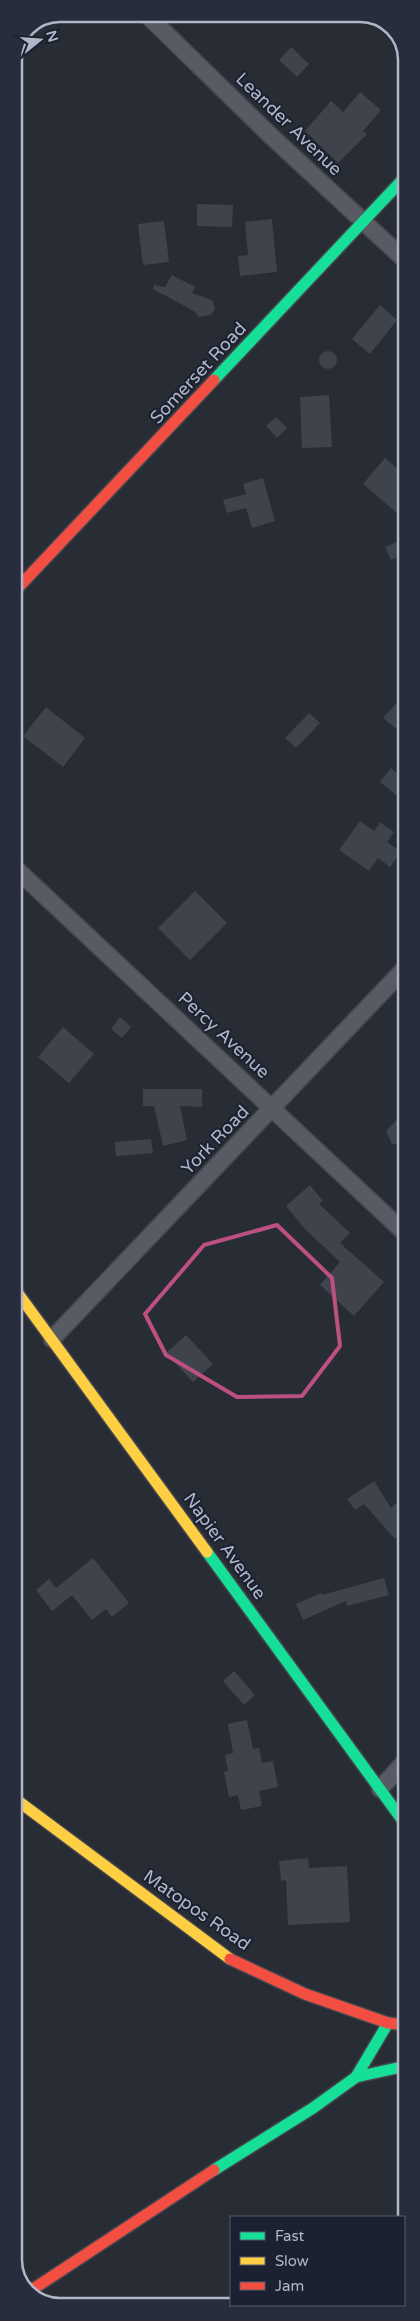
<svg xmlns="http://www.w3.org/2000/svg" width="420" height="2321" viewBox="0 0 420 2321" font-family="'Varela Round',sans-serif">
<rect width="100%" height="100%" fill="#282c35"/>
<g fill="#3f434c">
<path d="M 291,47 L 309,64 L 297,77 L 279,60 Z"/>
<path d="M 360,92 L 381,110 L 363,131 L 367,134 L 338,163 L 305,131 L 331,101 L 343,112 Z"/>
<path d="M 197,204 L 233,205 L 232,227 L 197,226 Z"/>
<path d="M 272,219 L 277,272 L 240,276 L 238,256 L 248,255 L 245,222 Z"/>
<path d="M 164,221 L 169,262 L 143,265 L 138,224 Z"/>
<path d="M 172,275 L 195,287 L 192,293 L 212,300 L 215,308 L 211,315 L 199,317 L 194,311 L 153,289 L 154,285 L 165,287 Z"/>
<path d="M 380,305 L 397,320 L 370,354 L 352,339 Z"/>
<circle cx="328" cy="360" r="9"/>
<path d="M 329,395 L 332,447 L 302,448 L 300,397 Z"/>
<path d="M 276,417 L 287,428 L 277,438 L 266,426 Z"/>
<path d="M 385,458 L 406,476 L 406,521 L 363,484 Z"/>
<path d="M 263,478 L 275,521 L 252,528 L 246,508 L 227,513 L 223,500 L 246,494 L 243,484 Z"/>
<path d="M 406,538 L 406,553 L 391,560 L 385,547 Z"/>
<path d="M 396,703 L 406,712 L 406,737 L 383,718 Z"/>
<path d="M 46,707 L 85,738 L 63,767 L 23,736 Z"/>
<path d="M 309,713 L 320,723 L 296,748 L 285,738 Z"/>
<path d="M 391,768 L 406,781 L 406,803 L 380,782 Z"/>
<path d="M 360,821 L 374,831 L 380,822 L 394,832 L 387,842 L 401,852 L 390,867 L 378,858 L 369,871 L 339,850 Z"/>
<path d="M 195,891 L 227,923 L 190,960 L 158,928 Z"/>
<path d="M 120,1017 L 131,1027 L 122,1038 L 111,1029 Z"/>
<path d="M 63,1027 L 94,1054 L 69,1083 L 38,1057 Z"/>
<path d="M 143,1089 L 202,1089 L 202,1107 L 180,1106 L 187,1140 L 163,1146 L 154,1106 L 143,1106 Z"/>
<path d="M 406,1110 L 406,1145 L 392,1144 L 386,1131 Z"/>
<path d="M 151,1139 L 153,1153 L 116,1156 L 115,1142 Z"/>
<path d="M 310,1185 L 323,1201 L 319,1204 L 350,1233 L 340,1243 L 384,1282 L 354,1316 L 320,1285 L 340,1262 L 306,1230 L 286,1206 Z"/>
<path d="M 186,1335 L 213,1364 L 193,1382 L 166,1353 Z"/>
<path d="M 374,1481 L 391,1508 L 396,1503 L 406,1515 L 406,1529 L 395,1539 L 364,1504 L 355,1510 L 347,1499 Z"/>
<path d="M 93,1558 L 129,1603 L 112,1617 L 106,1609 L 92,1620 L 72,1595 L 52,1611 L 36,1590 L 49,1579 L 56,1588 Z"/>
<path d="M 384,1578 L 389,1595 L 347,1606 L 346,1601 L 303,1620 L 296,1604 L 321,1593 L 322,1595 Z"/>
<path d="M 234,1671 L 255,1695 L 244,1705 L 223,1681 Z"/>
<path d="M 247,1720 L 253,1749 L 259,1748 L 262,1763 L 273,1761 L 278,1787 L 259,1791 L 262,1806 L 241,1810 L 238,1795 L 229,1797 L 224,1772 L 228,1771 L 225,1755 L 233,1753 L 228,1724 Z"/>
<path d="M 308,1858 L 309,1868 L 347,1866 L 350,1922 L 288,1925 L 286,1880 L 281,1881 L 279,1861 Z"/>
</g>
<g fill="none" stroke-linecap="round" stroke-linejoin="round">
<defs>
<g id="street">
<path d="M 146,14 L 271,136 L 406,261"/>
<path d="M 14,867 L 406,1234"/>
<path d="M 52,1339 L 406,967"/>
<path d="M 380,1789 L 406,1760"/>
</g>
<g id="fast">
<path d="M 214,380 L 406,176"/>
<path d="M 207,1552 L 406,1825"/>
<path d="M 356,2077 L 406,2066"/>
<path d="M 214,2170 L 313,2108 L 356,2077 L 388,2023"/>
</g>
<g id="slow">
<path d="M 14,1288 L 207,1552"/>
<path d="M 14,1798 L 230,1959"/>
</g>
<g id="jam">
<path d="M 14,592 L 214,380"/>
<path d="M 230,1959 L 305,1994 L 388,2023 L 406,2025"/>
<path d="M 27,2293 L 214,2170"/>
</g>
</defs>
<use href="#street" stroke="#44474e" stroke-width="19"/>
<use href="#fast" stroke="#44474e" stroke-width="14"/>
<use href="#slow" stroke="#44474e" stroke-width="14"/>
<use href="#jam" stroke="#44474e" stroke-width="14"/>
<use href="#street" stroke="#585b63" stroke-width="16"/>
<use href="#fast" stroke="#16e098" stroke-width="11"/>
<use href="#slow" stroke="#ffcf43" stroke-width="11"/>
<use href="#jam" stroke="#f24e42" stroke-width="11"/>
</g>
<path fill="none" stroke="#bc5081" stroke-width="4" stroke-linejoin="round" d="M 277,1225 L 332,1278 L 340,1346 L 302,1396 L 237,1397 L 166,1355 L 145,1314 L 204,1245 Z"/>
<g text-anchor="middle" stroke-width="4" stroke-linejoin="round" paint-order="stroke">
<g font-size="18" fill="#b1b7c7" stroke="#1b2130">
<text transform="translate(289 124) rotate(44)" y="6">Leander Avenue</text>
<text transform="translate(198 373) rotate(-47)" y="6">Somerset Road</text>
<text transform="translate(224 1035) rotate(43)" y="6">Percy Avenue</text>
<text transform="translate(215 1140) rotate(-46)" y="6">York Road</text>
<text transform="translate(225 1546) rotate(54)" y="6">Napier Avenue</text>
<text transform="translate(197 1910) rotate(35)" y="6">Matopos Road</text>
</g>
</g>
<path d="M0 0H420V2321H0ZM60 22H360A38 38 0 0 1 398 60V2260A38 38 0 0 1 360 2298H60A38 38 0 0 1 22 2260V60A38 38 0 0 1 60 22Z" fill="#272d3c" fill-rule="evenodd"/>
<path fill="none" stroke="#b1b7c7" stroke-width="2.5" d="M60 22H360A38 38 0 0 1 398 60V2260A38 38 0 0 1 360 2298H60A38 38 0 0 1 22 2260V60A38 38 0 0 1 60 22Z"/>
<rect x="230" y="2216" width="175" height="90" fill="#1b2130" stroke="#575d6c"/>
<rect x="240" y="2232" width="25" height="8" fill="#16e098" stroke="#575d6c"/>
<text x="275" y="2241" font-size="15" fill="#b1b7c7">Fast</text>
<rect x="240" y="2257" width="25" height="8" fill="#ffcf43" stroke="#575d6c"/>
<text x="275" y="2266" font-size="15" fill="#b1b7c7">Slow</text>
<rect x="240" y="2282" width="25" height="8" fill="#f24e42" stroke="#575d6c"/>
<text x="275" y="2291" font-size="15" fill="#b1b7c7">Jam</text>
<g transform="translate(40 40) rotate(73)" stroke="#1b2130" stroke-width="4" paint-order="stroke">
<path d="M0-4L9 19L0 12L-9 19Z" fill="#b1b7c7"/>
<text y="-8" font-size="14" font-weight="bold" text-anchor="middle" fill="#b1b7c7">N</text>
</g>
</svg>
